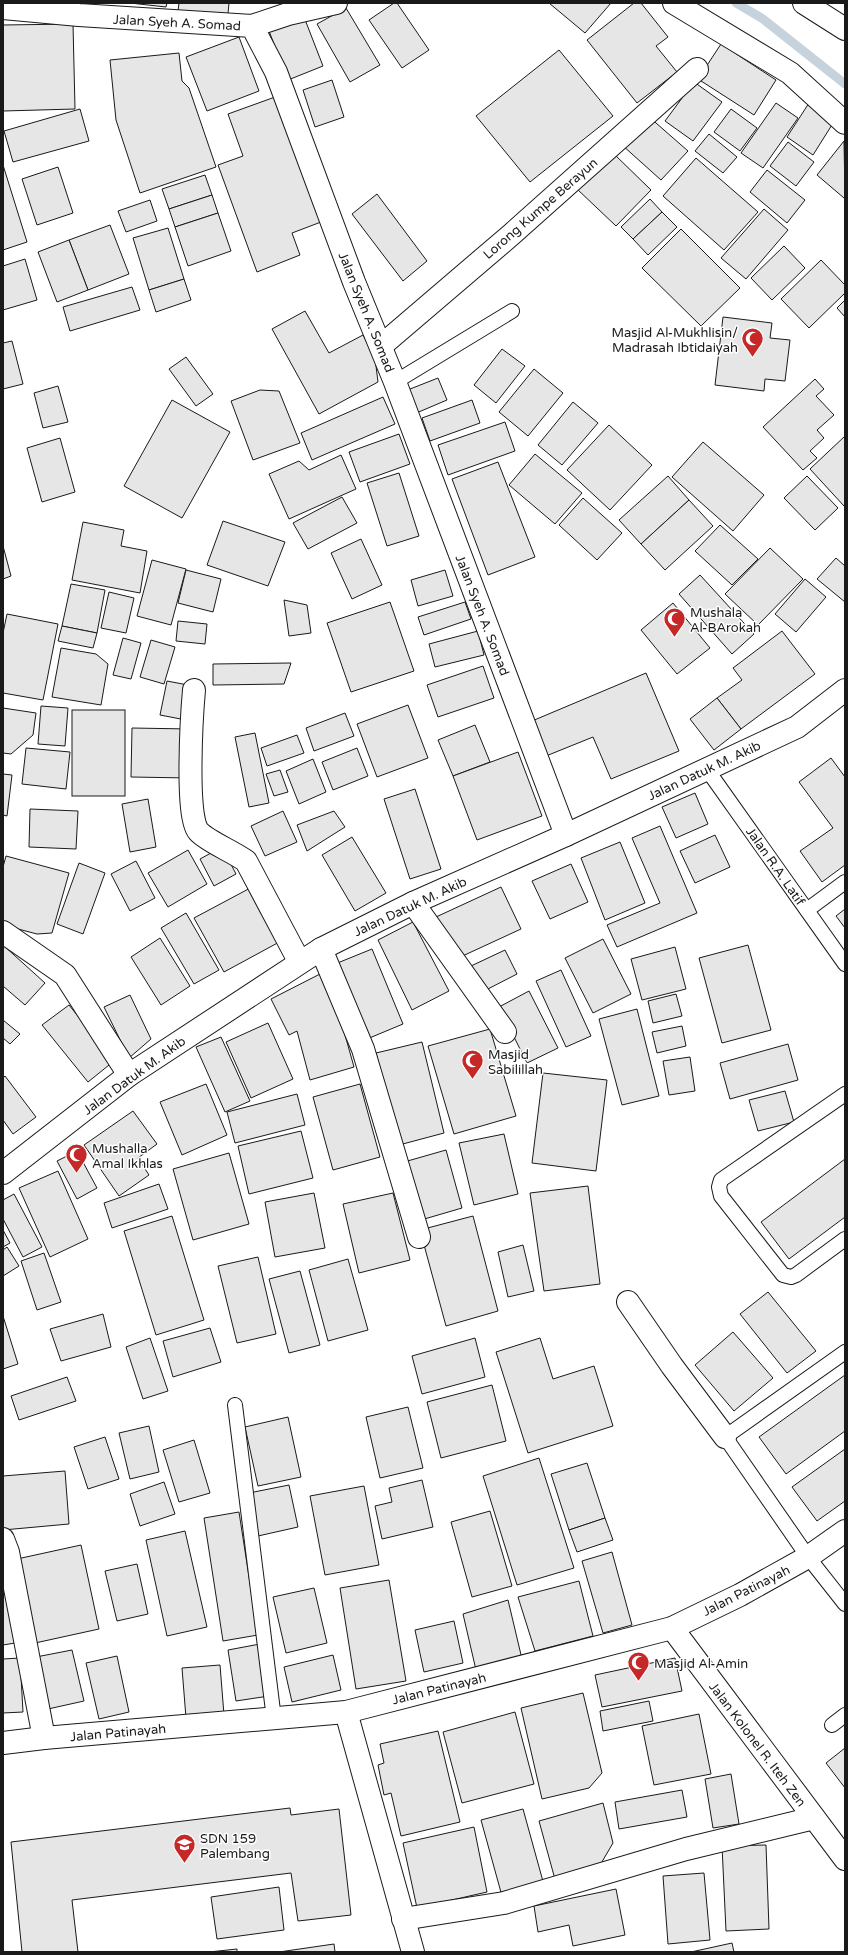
<svg xmlns="http://www.w3.org/2000/svg" width="848" height="1955" viewBox="0 0 848 1955" font-family="'Varela Round',sans-serif">
<rect width="100%" height="100%" fill="#fff"/>
<g fill="none" stroke-linecap="round" stroke-linejoin="round">
<path stroke="#c6d2dc" stroke-width="9" d="M 736,3 L 763,19 L 845,84"/>
</g>
<g fill="#e6e6e6" stroke="#1a1a1a">
<path d="M 130,3 L 167,3 L 166,7 Z"/>
<path d="M 179,3 L 229,3 L 228,14 L 178,11 Z"/>
<path d="M 394,3 L 397,3 L 429,50 L 402,68 L 369,20 Z"/>
<path d="M 549,3 L 611,3 L 585,33 Z"/>
<path d="M 634,3 L 641,3 L 668,37 L 656,46 L 677,72 L 637,103 L 587,40 Z"/>
<path d="M 346,8 L 380,65 L 350,82 L 317,24 Z"/>
<path d="M 304,17 L 323,66 L 288,80 L 269,31 Z"/>
<path d="M 73,24 L 75,109 L 3,111 L 3,25 Z"/>
<path d="M 239,37 L 259,91 L 207,111 L 186,57 Z"/>
<path d="M 721,44 L 776,80 L 754,115 L 698,79 Z"/>
<path d="M 559,50 L 613,116 L 530,182 L 476,116 Z"/>
<path d="M 179,53 L 182,81 L 189,88 L 216,167 L 140,193 L 116,120 L 110,60 Z"/>
<path d="M 332,80 L 344,117 L 315,127 L 303,90 Z"/>
<path d="M 694,82 L 722,102 L 693,141 L 665,121 Z"/>
<path d="M 275,97 L 321,222 L 292,233 L 300,255 L 257,272 L 218,165 L 243,156 L 228,114 Z"/>
<path d="M 776,103 L 798,118 L 763,168 L 741,153 Z"/>
<path d="M 809,103 L 835,120 L 813,155 L 787,137 Z"/>
<path d="M 80,109 L 89,141 L 13,162 L 4,131 Z"/>
<path d="M 731,109 L 757,128 L 740,151 L 714,132 Z"/>
<path d="M 648,116 L 688,151 L 661,180 L 622,145 Z"/>
<path d="M 709,134 L 737,157 L 723,173 L 695,151 Z"/>
<path d="M 844,141 L 845,196 L 844,198 L 817,175 Z"/>
<path d="M 788,142 L 814,162 L 796,186 L 770,166 Z"/>
<path d="M 613,153 L 651,190 L 616,226 L 577,189 Z"/>
<path d="M 696,158 L 758,212 L 724,250 L 663,196 Z"/>
<path d="M 3,165 L 27,242 L 3,250 Z"/>
<path d="M 58,167 L 73,213 L 37,225 L 22,179 Z"/>
<path d="M 767,170 L 805,200 L 787,223 L 750,192 Z"/>
<path d="M 205,175 L 212,195 L 169,209 L 162,189 Z"/>
<path d="M 377,194 L 427,261 L 403,281 L 352,214 Z"/>
<path d="M 212,195 L 218,213 L 175,227 L 169,209 Z"/>
<path d="M 650,199 L 662,212 L 633,239 L 621,227 Z"/>
<path d="M 150,200 L 157,221 L 126,232 L 118,211 Z"/>
<path d="M 764,209 L 788,230 L 746,279 L 721,258 Z"/>
<path d="M 662,212 L 677,227 L 648,255 L 633,239 Z"/>
<path d="M 218,213 L 231,251 L 188,266 L 175,227 Z"/>
<path d="M 110,225 L 129,274 L 88,290 L 69,240 Z"/>
<path d="M 168,228 L 184,279 L 149,290 L 133,238 Z"/>
<path d="M 681,229 L 740,288 L 701,326 L 642,268 Z"/>
<path d="M 69,240 L 88,290 L 57,302 L 38,252 Z"/>
<path d="M 784,246 L 805,268 L 772,300 L 751,278 Z"/>
<path d="M 25,259 L 37,300 L 3,310 L 3,266 Z"/>
<path d="M 821,260 L 845,285 L 845,293 L 809,328 L 781,299 Z"/>
<path d="M 184,279 L 191,300 L 156,312 L 149,290 Z"/>
<path d="M 132,287 L 140,310 L 70,331 L 63,307 Z"/>
<path d="M 845,300 L 845,317 L 837,308 Z"/>
<path d="M 305,311 L 329,353 L 363,335 L 375,358 L 378,382 L 319,414 L 272,329 Z"/>
<path d="M 723,317 L 772,323 L 770,338 L 790,340 L 785,381 L 765,379 L 764,391 L 715,385 Z"/>
<path d="M 12,341 L 23,384 L 3,389 L 3,343 Z"/>
<path d="M 502,349 L 525,366 L 496,403 L 474,385 Z"/>
<path d="M 186,357 L 213,394 L 196,406 L 169,369 Z"/>
<path d="M 534,369 L 563,393 L 528,436 L 499,412 Z"/>
<path d="M 438,378 L 447,400 L 414,414 L 405,391 Z"/>
<path d="M 815,379 L 824,389 L 816,396 L 834,415 L 817,430 L 824,438 L 810,451 L 817,458 L 803,470 L 763,427 Z"/>
<path d="M 58,386 L 68,422 L 43,428 L 34,393 Z"/>
<path d="M 260,390 L 279,391 L 300,443 L 253,460 L 231,401 Z"/>
<path d="M 383,397 L 395,424 L 312,460 L 301,433 Z"/>
<path d="M 172,400 L 230,432 L 182,518 L 124,486 Z"/>
<path d="M 472,400 L 480,423 L 430,441 L 422,418 Z"/>
<path d="M 573,402 L 598,423 L 562,465 L 538,445 Z"/>
<path d="M 505,422 L 515,451 L 448,475 L 438,445 Z"/>
<path d="M 609,425 L 652,465 L 610,510 L 567,470 Z"/>
<path d="M 399,434 L 410,464 L 360,482 L 349,452 Z"/>
<path d="M 845,436 L 845,504 L 844,506 L 810,469 Z"/>
<path d="M 60,438 L 75,492 L 42,502 L 27,448 Z"/>
<path d="M 703,442 L 764,495 L 733,531 L 672,477 Z"/>
<path d="M 535,454 L 582,493 L 555,524 L 509,485 Z"/>
<path d="M 341,455 L 356,489 L 289,519 L 269,474 L 299,461 L 309,470 Z"/>
<path d="M 498,462 L 535,557 L 488,575 L 452,479 Z"/>
<path d="M 399,473 L 419,536 L 387,546 L 367,483 Z"/>
<path d="M 668,476 L 689,500 L 641,544 L 619,520 Z"/>
<path d="M 807,476 L 838,508 L 815,530 L 784,498 Z"/>
<path d="M 342,497 L 357,523 L 308,549 L 293,523 Z"/>
<path d="M 583,498 L 622,533 L 597,560 L 559,525 Z"/>
<path d="M 689,500 L 713,526 L 665,570 L 641,544 Z"/>
<path d="M 223,521 L 285,542 L 268,586 L 207,565 Z"/>
<path d="M 83,522 L 124,530 L 121,546 L 147,551 L 140,593 L 72,580 Z"/>
<path d="M 720,525 L 758,559 L 732,585 L 695,551 Z"/>
<path d="M 361,539 L 382,585 L 352,599 L 331,553 Z"/>
<path d="M 3,546 L 11,576 L 3,579 Z"/>
<path d="M 770,548 L 803,579 L 758,625 L 725,594 Z"/>
<path d="M 836,558 L 845,566 L 845,602 L 817,579 Z"/>
<path d="M 152,560 L 186,569 L 171,625 L 137,616 Z"/>
<path d="M 186,570 L 221,579 L 213,612 L 178,603 Z"/>
<path d="M 445,570 L 453,596 L 418,606 L 411,580 Z"/>
<path d="M 700,575 L 754,634 L 732,654 L 679,594 Z"/>
<path d="M 805,579 L 826,597 L 796,632 L 775,614 Z"/>
<path d="M 71,584 L 105,590 L 97,633 L 62,626 Z"/>
<path d="M 109,592 L 134,598 L 126,633 L 101,628 Z"/>
<path d="M 284,600 L 307,605 L 311,633 L 289,636 Z"/>
<path d="M 390,602 L 414,671 L 351,692 L 327,623 Z"/>
<path d="M 465,602 L 471,619 L 424,635 L 418,617 Z"/>
<path d="M 673,603 L 710,648 L 677,674 L 641,630 Z"/>
<path d="M 7,614 L 58,624 L 43,700 L 3,693 L 3,633 Z"/>
<path d="M 178,621 L 207,624 L 205,644 L 176,641 Z"/>
<path d="M 62,626 L 97,633 L 93,648 L 58,641 Z"/>
<path d="M 478,631 L 484,655 L 435,667 L 429,644 Z"/>
<path d="M 782,631 L 815,674 L 741,729 L 717,698 L 742,680 L 733,668 Z"/>
<path d="M 123,638 L 141,643 L 131,679 L 113,675 Z"/>
<path d="M 151,640 L 175,647 L 164,684 L 140,677 Z"/>
<path d="M 61,648 L 96,654 L 108,664 L 101,705 L 52,697 Z"/>
<path d="M 291,663 L 284,684 L 213,685 L 213,664 Z"/>
<path d="M 483,666 L 494,698 L 438,717 L 427,685 Z"/>
<path d="M 646,673 L 679,751 L 611,779 L 593,737 L 546,756 L 532,721 Z"/>
<path d="M 167,681 L 193,686 L 186,720 L 160,715 Z"/>
<path d="M 717,698 L 741,729 L 714,750 L 690,719 Z"/>
<path d="M 408,705 L 428,758 L 377,777 L 357,724 Z"/>
<path d="M 41,706 L 68,708 L 65,746 L 38,744 Z"/>
<path d="M 3,708 L 36,713 L 33,735 L 11,754 L 3,753 Z"/>
<rect x="72" y="710" width="53" height="86"/>
<path d="M 345,713 L 354,736 L 314,751 L 306,728 Z"/>
<path d="M 475,725 L 490,762 L 453,776 L 438,740 Z"/>
<path d="M 132,728 L 190,729 L 189,778 L 131,777 Z"/>
<path d="M 255,733 L 269,803 L 249,807 L 235,737 Z"/>
<path d="M 297,735 L 304,753 L 267,766 L 261,748 Z"/>
<path d="M 26,748 L 70,752 L 66,789 L 22,784 Z"/>
<path d="M 357,748 L 368,776 L 333,790 L 322,762 Z"/>
<path d="M 518,752 L 542,816 L 477,840 L 453,776 Z"/>
<path d="M 831,758 L 845,777 L 845,865 L 822,882 L 800,851 L 833,828 L 799,782 Z"/>
<path d="M 313,759 L 326,792 L 299,804 L 286,771 Z"/>
<path d="M 280,770 L 288,792 L 274,796 L 266,774 Z"/>
<path d="M 3,774 L 12,775 L 7,816 L 3,815 Z"/>
<path d="M 415,789 L 441,869 L 410,879 L 384,799 Z"/>
<path d="M 695,793 L 708,824 L 676,838 L 662,807 Z"/>
<path d="M 148,799 L 156,847 L 130,852 L 122,804 Z"/>
<path d="M 30,809 L 78,811 L 76,849 L 29,847 Z"/>
<path d="M 283,811 L 297,842 L 265,856 L 251,826 Z"/>
<path d="M 334,811 L 345,827 L 307,851 L 297,825 Z"/>
<path d="M 660,826 L 697,913 L 617,947 L 607,925 L 660,903 L 632,838 Z"/>
<path d="M 715,835 L 730,867 L 695,883 L 680,851 Z"/>
<path d="M 352,837 L 386,893 L 355,911 L 322,855 Z"/>
<path d="M 620,842 L 645,903 L 605,920 L 581,858 Z"/>
<path d="M 222,847 L 236,874 L 214,886 L 200,859 Z"/>
<path d="M 188,850 L 207,884 L 168,907 L 148,873 Z"/>
<path d="M 6,856 L 69,873 L 52,933 L 37,934 L 3,925 L 3,867 Z"/>
<path d="M 136,861 L 155,898 L 130,911 L 111,874 Z"/>
<path d="M 79,863 L 105,873 L 83,934 L 57,924 Z"/>
<path d="M 571,864 L 588,902 L 550,919 L 532,881 Z"/>
<path d="M 254,886 L 283,940 L 224,972 L 194,918 Z"/>
<path d="M 501,887 L 521,929 L 456,959 L 436,917 Z"/>
<path d="M 845,909 L 845,928 L 836,916 Z"/>
<path d="M 186,913 L 219,970 L 194,984 L 161,928 Z"/>
<path d="M 413,922 L 449,991 L 412,1010 L 378,940 Z"/>
<path d="M 160,938 L 190,986 L 161,1005 L 131,957 Z"/>
<path d="M 603,939 L 631,994 L 593,1013 L 565,958 Z"/>
<path d="M 3,945 L 45,983 L 25,1005 L 3,986 Z"/>
<path d="M 748,945 L 771,1030 L 722,1043 L 699,958 Z"/>
<path d="M 675,947 L 686,989 L 642,1000 L 631,959 Z"/>
<path d="M 372,949 L 403,1024 L 367,1039 L 335,964 Z"/>
<path d="M 505,950 L 517,974 L 484,991 L 471,966 Z"/>
<path d="M 561,970 L 591,1036 L 566,1047 L 536,981 Z"/>
<path d="M 320,974 L 338,1010 L 354,1067 L 310,1080 L 297,1031 L 289,1035 L 271,999 Z"/>
<path d="M 529,991 L 558,1048 L 527,1063 L 499,1007 Z"/>
<path d="M 676,994 L 682,1016 L 653,1023 L 648,1001 Z"/>
<path d="M 130,995 L 151,1039 L 129,1058 L 104,1007 Z"/>
<path d="M 69,1005 L 114,1061 L 88,1082 L 42,1025 Z"/>
<path d="M 637,1009 L 659,1096 L 622,1105 L 599,1019 Z"/>
<path d="M 3,1020 L 20,1034 L 10,1044 L 3,1038 Z"/>
<path d="M 268,1023 L 293,1079 L 251,1098 L 226,1042 Z"/>
<path d="M 682,1026 L 686,1046 L 657,1053 L 652,1032 Z"/>
<path d="M 490,1029 L 516,1116 L 454,1134 L 428,1046 Z"/>
<path d="M 221,1037 L 250,1101 L 225,1112 L 196,1047 Z"/>
<path d="M 422,1042 L 444,1133 L 399,1145 L 376,1053 Z"/>
<path d="M 788,1044 L 798,1080 L 730,1099 L 720,1063 Z"/>
<path d="M 690,1057 L 695,1091 L 669,1095 L 663,1061 Z"/>
<path d="M 543,1073 L 607,1080 L 596,1171 L 532,1163 Z"/>
<path d="M 5,1076 L 36,1117 L 13,1134 L 3,1120 L 3,1078 Z"/>
<path d="M 206,1084 L 227,1135 L 182,1155 L 160,1102 Z"/>
<path d="M 360,1084 L 380,1157 L 333,1170 L 313,1097 Z"/>
<path d="M 785,1091 L 794,1122 L 758,1131 L 749,1100 Z"/>
<path d="M 297,1094 L 305,1125 L 235,1143 L 227,1112 Z"/>
<path d="M 133,1111 L 157,1144 L 138,1158 L 149,1175 L 119,1196 L 84,1145 Z"/>
<path d="M 301,1131 L 313,1178 L 249,1194 L 238,1146 Z"/>
<path d="M 504,1134 L 518,1194 L 474,1205 L 459,1143 Z"/>
<path d="M 446,1150 L 462,1208 L 421,1220 L 404,1162 Z"/>
<path d="M 77,1151 L 97,1188 L 77,1199 L 57,1161 Z"/>
<path d="M 229,1153 L 249,1224 L 193,1240 L 173,1169 Z"/>
<path d="M 845,1159 L 845,1217 L 789,1259 L 761,1222 Z"/>
<path d="M 58,1171 L 88,1239 L 50,1257 L 19,1188 Z"/>
<path d="M 159,1184 L 168,1209 L 112,1228 L 104,1203 Z"/>
<path d="M 588,1186 L 600,1284 L 544,1291 L 530,1193 Z"/>
<path d="M 314,1193 L 325,1248 L 275,1257 L 265,1202 Z"/>
<path d="M 393,1193 L 410,1260 L 359,1273 L 343,1204 Z"/>
<path d="M 14,1194 L 42,1247 L 23,1257 L 3,1219 L 3,1200 Z"/>
<path d="M 172,1216 L 204,1320 L 156,1335 L 124,1231 Z"/>
<path d="M 473,1216 L 498,1311 L 446,1326 L 420,1230 Z"/>
<path d="M 3,1230 L 10,1243 L 3,1247 Z"/>
<path d="M 523,1245 L 534,1291 L 508,1297 L 498,1252 Z"/>
<path d="M 7,1247 L 19,1266 L 3,1276 L 3,1250 Z"/>
<path d="M 44,1253 L 61,1302 L 37,1310 L 21,1261 Z"/>
<path d="M 258,1257 L 276,1334 L 237,1343 L 218,1266 Z"/>
<path d="M 348,1259 L 368,1330 L 328,1341 L 309,1270 Z"/>
<path d="M 300,1271 L 320,1345 L 289,1353 L 269,1279 Z"/>
<path d="M 768,1292 L 816,1351 L 787,1373 L 740,1314 Z"/>
<path d="M 103,1314 L 111,1347 L 61,1361 L 50,1329 Z"/>
<path d="M 3,1316 L 18,1364 L 3,1369 Z"/>
<path d="M 210,1328 L 221,1362 L 173,1377 L 163,1341 Z"/>
<path d="M 733,1332 L 773,1378 L 734,1411 L 695,1365 Z"/>
<path d="M 150,1338 L 168,1391 L 143,1399 L 126,1347 Z"/>
<path d="M 475,1338 L 485,1377 L 422,1394 L 412,1356 Z"/>
<path d="M 540,1338 L 553,1379 L 594,1366 L 613,1426 L 528,1453 L 496,1352 Z"/>
<path d="M 845,1375 L 845,1431 L 786,1474 L 759,1437 Z"/>
<path d="M 67,1377 L 76,1401 L 19,1420 L 11,1396 Z"/>
<path d="M 492,1385 L 506,1441 L 441,1458 L 427,1402 Z"/>
<path d="M 408,1407 L 423,1468 L 380,1478 L 366,1417 Z"/>
<path d="M 288,1417 L 301,1477 L 258,1486 L 245,1427 Z"/>
<path d="M 149,1426 L 159,1472 L 130,1479 L 119,1433 Z"/>
<path d="M 105,1437 L 119,1479 L 88,1489 L 74,1447 Z"/>
<path d="M 194,1440 L 210,1493 L 179,1502 L 163,1450 Z"/>
<path d="M 845,1449 L 845,1501 L 817,1521 L 792,1487 Z"/>
<path d="M 539,1458 L 574,1568 L 517,1585 L 483,1476 Z"/>
<path d="M 587,1463 L 605,1518 L 569,1530 L 551,1474 Z"/>
<path d="M 65,1471 L 69,1524 L 3,1530 L 3,1476 Z"/>
<path d="M 422,1480 L 433,1527 L 382,1539 L 375,1506 L 392,1502 L 389,1488 Z"/>
<path d="M 164,1482 L 175,1514 L 140,1526 L 130,1494 Z"/>
<path d="M 289,1485 L 298,1527 L 258,1536 L 249,1493 Z"/>
<path d="M 364,1486 L 379,1565 L 325,1575 L 310,1496 Z"/>
<path d="M 490,1511 L 512,1586 L 472,1597 L 451,1522 Z"/>
<path d="M 239,1512 L 258,1635 L 223,1641 L 204,1518 Z"/>
<path d="M 605,1518 L 613,1540 L 577,1552 L 569,1530 Z"/>
<path d="M 185,1531 L 207,1627 L 167,1636 L 146,1540 Z"/>
<path d="M 81,1545 L 99,1629 L 35,1643 L 17,1559 Z"/>
<path d="M 612,1552 L 632,1625 L 603,1633 L 582,1561 Z"/>
<path d="M 3,1562 L 15,1643 L 3,1645 Z"/>
<path d="M 137,1564 L 148,1614 L 117,1621 L 105,1571 Z"/>
<path d="M 389,1580 L 406,1681 L 356,1689 L 340,1588 Z"/>
<path d="M 579,1581 L 593,1636 L 535,1651 L 518,1597 Z"/>
<path d="M 314,1588 L 327,1643 L 286,1653 L 273,1597 Z"/>
<path d="M 508,1600 L 522,1659 L 476,1670 L 463,1614 Z"/>
<path d="M 454,1621 L 463,1663 L 424,1672 L 415,1630 Z"/>
<path d="M 260,1644 L 269,1696 L 236,1701 L 228,1650 Z"/>
<path d="M 72,1650 L 84,1701 L 48,1709 L 36,1657 Z"/>
<path d="M 333,1655 L 341,1690 L 292,1702 L 284,1667 Z"/>
<path d="M 117,1656 L 129,1712 L 99,1719 L 86,1663 Z"/>
<path d="M 20,1658 L 23,1712 L 3,1713 L 3,1659 Z"/>
<path d="M 675,1658 L 682,1691 L 602,1707 L 595,1675 Z"/>
<path d="M 220,1665 L 224,1715 L 186,1718 L 182,1668 Z"/>
<path d="M 583,1693 L 602,1773 L 589,1788 L 542,1799 L 521,1708 Z"/>
<path d="M 649,1701 L 653,1721 L 603,1731 L 600,1711 Z"/>
<path d="M 515,1712 L 534,1784 L 462,1803 L 443,1732 Z"/>
<path d="M 699,1714 L 711,1774 L 654,1785 L 642,1726 Z"/>
<path d="M 438,1731 L 460,1822 L 401,1836 L 391,1793 L 384,1795 L 378,1765 L 384,1763 L 380,1744 Z"/>
<path d="M 845,1748 L 845,1788 L 826,1763 Z"/>
<path d="M 731,1774 L 739,1824 L 713,1828 L 705,1779 Z"/>
<path d="M 682,1790 L 687,1817 L 619,1829 L 615,1802 Z"/>
<path d="M 603,1803 L 613,1843 L 596,1872 L 556,1883 L 539,1821 Z"/>
<path d="M 290,1808 L 291,1815 L 339,1809 L 351,1915 L 298,1921 L 291,1873 L 72,1900 L 78,1952 L 22,1952 L 11,1842 Z"/>
<path d="M 523,1809 L 544,1885 L 502,1896 L 481,1820 Z"/>
<path d="M 474,1827 L 487,1892 L 417,1908 L 403,1843 Z"/>
<path d="M 766,1845 L 769,1929 L 726,1931 L 722,1846 Z"/>
<path d="M 704,1873 L 710,1940 L 668,1944 L 663,1876 Z"/>
<path d="M 279,1887 L 284,1930 L 217,1939 L 211,1897 Z"/>
<path d="M 616,1889 L 625,1935 L 573,1946 L 569,1925 L 538,1932 L 534,1906 Z"/>
<path d="M 732,1943 L 734,1952 L 691,1952 Z"/>
<path d="M 334,1944 L 335,1952 L 279,1952 Z"/>
<path d="M 237,1949 L 237,1952 L 209,1952 Z"/>
</g>
<g fill="none" stroke-linecap="round" stroke-linejoin="round">
<defs>
<g id="lane">
<path d="M 395,382 L 512,311"/>
<path d="M 706,768 L 845,964"/>
<path d="M 807,910 L 845,882"/>
<path d="M 845,1094 L 721,1180 L 719,1187 L 721,1196 L 783,1275 L 791,1277 L 796,1275 L 845,1239"/>
<path d="M 845,1352 L 725,1437 L 808,1557 L 845,1604"/>
<path d="M 235,1405 L 274,1719"/>
<path d="M 832,1725 L 845,1715"/>
</g>
<g id="street">
<path d="M 674,3 L 790,73 L 845,123"/>
<path d="M 804,3 L 845,29"/>
<path d="M 3,8 L 79,15 L 252,26 L 276,72 L 354,282 L 395,382 L 566,835"/>
<path d="M 252,26 L 288,14 L 336,3"/>
<path d="M 381,346 L 512,234 L 697,69"/>
<path d="M 194,690 C 192,712 185,820 199,832 C 209,842 232,851 246,861 L 299,961"/>
<path d="M 413,903 L 505,1032"/>
<path d="M 3,932 L 65,975 L 129,1075"/>
<path d="M 321,949 L 363,1049 L 419,1237"/>
<path d="M 628,1302 L 672,1366 L 725,1437"/>
<path d="M 3,1539 L 8,1552 L 44,1738"/>
<path d="M 672,1628 L 845,1859"/>
<path d="M 346,1712 L 413,1952"/>
<path d="M 3,1743 L 44,1738 L 346,1712 L 672,1628 L 740,1595 L 808,1557 L 845,1531"/>
<path d="M 403,1919 L 504,1903 L 686,1849 L 814,1818"/>
</g>
<path id="secondary" d="M 3,1173 L 129,1075 L 321,949 L 413,903 L 566,835 L 797,727 L 845,690"/>
</defs>
<use href="#lane" stroke="#1a1a1a" stroke-width="16"/>
<use href="#street" stroke="#1a1a1a" stroke-width="24"/>
<use href="#secondary" stroke="#1a1a1a" stroke-width="24"/>
<use href="#lane" stroke="#fff" stroke-width="14"/>
<use href="#street" stroke="#fff" stroke-width="22"/>
<use href="#secondary" stroke="#fff" stroke-width="22"/>
</g>
<defs>
<symbol id="mosque-pin" viewBox="-11 -11 22 30"><path d="M0 17L-7.5 6A9.5 9.5 0 1 1 7.5 6Z" fill="#c62828" stroke="#fff"/><path d="M3.5-4.9A6 6 0 1 0 3.5 4.9A5 5 0 1 1 3.5-4.9Z" fill="#fff"/></symbol>
<symbol id="school-pin" viewBox="-11 -11 22 30"><path d="M0 17L-7.5 6A9.5 9.5 0 1 1 7.5 6Z" fill="#c62828" stroke="#fff"/><path d="M0-5L7-2L0 1L-7-2ZM-4 1L0 2.5L4 1V4Q0 6-4 4Z" fill="#fff"/></symbol>
</defs>
<g fill-rule="evenodd">
<use href="#mosque-pin" x="740" y="326" width="25" height="34"/>
<use href="#mosque-pin" x="662" y="606" width="25" height="34"/>
<use href="#mosque-pin" x="460" y="1048" width="25" height="34"/>
<use href="#mosque-pin" x="64" y="1142" width="25" height="34"/>
<use href="#mosque-pin" x="626" y="1650" width="25" height="34"/>
<use href="#school-pin" x="172" y="1832" width="25" height="34"/>
</g>
<g text-anchor="middle" stroke-width="3" stroke-linejoin="round" paint-order="stroke">
<g font-size="13" fill="#1a1a1a" stroke="#fff">
<text transform="translate(177 22) rotate(3)" y="5">Jalan Syeh A. Somad</text>
<text transform="translate(540 208) rotate(-41)" y="5">Lorong Kumpe Berayun</text>
<text transform="translate(367 312) rotate(68)" y="5">Jalan Syeh A. Somad</text>
<text transform="translate(483 615) rotate(69)" y="5">Jalan Syeh A. Somad</text>
<text transform="translate(704 770) rotate(-25)" y="5">Jalan Datuk M. Akib</text>
<text transform="translate(776 866) rotate(55)" y="5">Jalan R.A. Latif</text>
<text transform="translate(410 906) rotate(-25)" y="5">Jalan Datuk M. Akib</text>
<text transform="translate(134 1075) rotate(-36)" y="5">Jalan Datuk M. Akib</text>
<text transform="translate(746 1590) rotate(-27)" y="5">Jalan Patinayah</text>
<text transform="translate(439 1688) rotate(-14)" y="5">Jalan Patinayah</text>
<text transform="translate(118 1732) rotate(-5)" y="5">Jalan Patinayah</text>
<text transform="translate(758 1744) rotate(53)" y="5">Jalan Kolonel R. Iteh Zen</text>
</g>
<g font-size="13" fill="#1a1a1a" stroke="#fff" text-anchor="start">
<text x="738" y="337" text-anchor="end">Masjid Al-Mukhlisin/<tspan x="738" dy="15">Madrasah Ibtidaiyah</tspan></text>
<text x="690" y="617">Mushala<tspan x="690" dy="15">Al-BArokah</tspan></text>
<text x="488" y="1059">Masjid<tspan x="488" dy="15">Sabilillah</tspan></text>
<text x="92" y="1153">Mushalla<tspan x="92" dy="15">Amal Ikhlas</tspan></text>
<text x="654" y="1668">Masjid Al-Amin</text>
<text x="200" y="1843">SDN 159<tspan x="200" dy="15">Palembang</tspan></text>
</g>
</g>
<rect width="848" height="1955" fill="none" stroke="#1a1a1a" stroke-width="8"/>
</svg>
